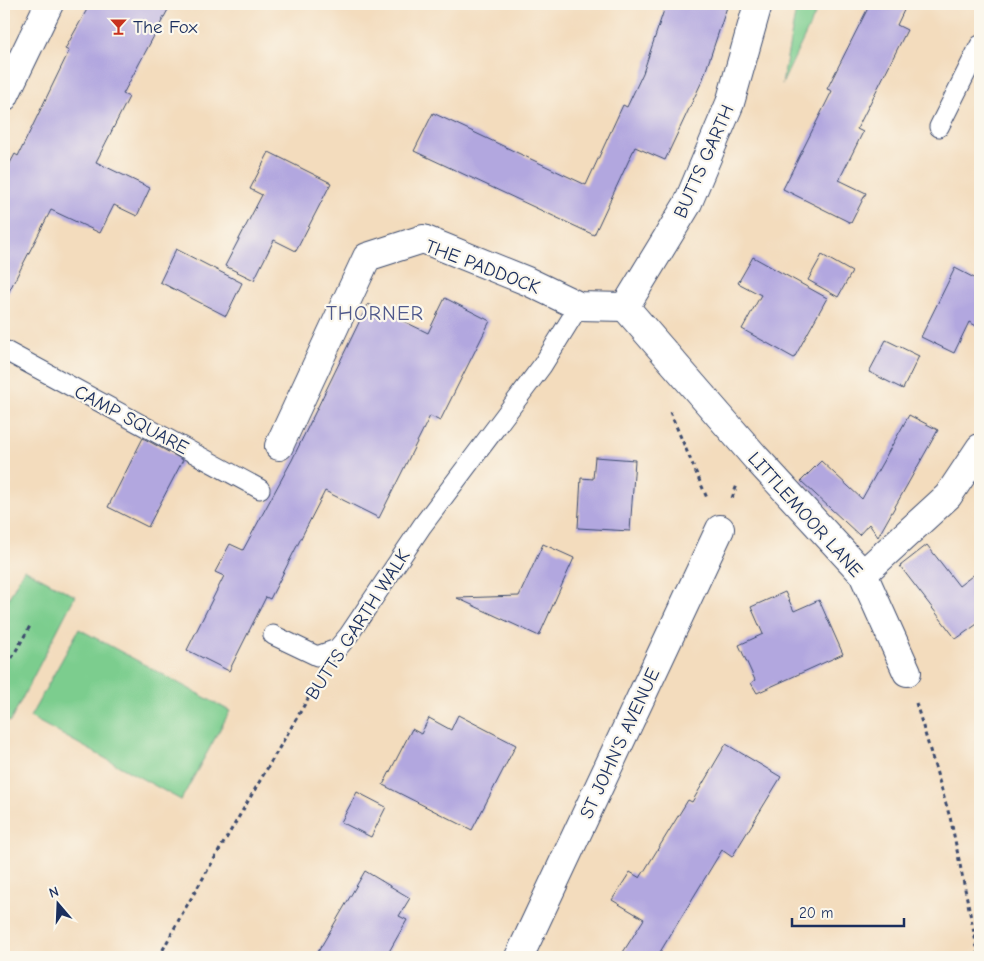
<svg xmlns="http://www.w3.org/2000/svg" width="984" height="961" viewBox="0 0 984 961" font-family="'Comic Neue',sans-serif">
<rect width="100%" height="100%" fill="#fbf7ec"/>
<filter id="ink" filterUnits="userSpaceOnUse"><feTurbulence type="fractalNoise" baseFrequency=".02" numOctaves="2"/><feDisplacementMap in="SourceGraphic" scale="10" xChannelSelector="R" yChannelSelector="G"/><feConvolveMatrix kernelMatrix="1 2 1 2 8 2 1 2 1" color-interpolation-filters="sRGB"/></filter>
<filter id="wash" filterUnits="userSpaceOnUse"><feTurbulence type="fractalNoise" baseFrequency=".0096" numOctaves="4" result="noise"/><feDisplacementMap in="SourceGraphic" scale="20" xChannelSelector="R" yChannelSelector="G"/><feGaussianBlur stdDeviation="1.12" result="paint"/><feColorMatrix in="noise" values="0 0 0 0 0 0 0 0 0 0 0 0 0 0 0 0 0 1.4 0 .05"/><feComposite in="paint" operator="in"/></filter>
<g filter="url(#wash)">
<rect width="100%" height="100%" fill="#f3dcbd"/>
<g fill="#7ccd8e" stroke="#4c7e76">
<path d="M 797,4 L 820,4 L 782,84 Z"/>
<path d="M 24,569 L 75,596 L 10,722 L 4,719 L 4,607 Z"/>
<path d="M 79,629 L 230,711 L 181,800 L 30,717 Z"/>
</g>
<g id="blocks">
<g fill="#b2a7df">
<path d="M 90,4 L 171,4 L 123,94 L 129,97 L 96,162 L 150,188 L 137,216 L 114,205 L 100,233 L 51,210 L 4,301 L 4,174 L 15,154 L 18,156 L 69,51 L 65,49 Z"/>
<path d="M 666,4 L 728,4 L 703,79 L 665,160 L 635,147 L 594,235 L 414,151 L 433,113 L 586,185 L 623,105 L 627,107 L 643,73 Z"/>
<path d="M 870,4 L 907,4 L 897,25 L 907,30 L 857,129 L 863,132 L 839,180 L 866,193 L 851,223 L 783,189 L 832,91 L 827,89 Z"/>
<path d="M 269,152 L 331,183 L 296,251 L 274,240 L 254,280 L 225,266 L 262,195 L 250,189 Z"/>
<path d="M 176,249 L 242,283 L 226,316 L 160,282 Z"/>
<path d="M 822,255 L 852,272 L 838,297 L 808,280 Z"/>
<path d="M 753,257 L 827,298 L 794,358 L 742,329 L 761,295 L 738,283 Z"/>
<path d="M 955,268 L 980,281 L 980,328 L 969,322 L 954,353 L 921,337 Z"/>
<path d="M 445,298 L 490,321 L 440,421 L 430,416 L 379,518 L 325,491 L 270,599 L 266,597 L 229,671 L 187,650 L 224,576 L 215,572 L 230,544 L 243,550 L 292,460 L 368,304 L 428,333 Z"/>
<path d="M 886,340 L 919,356 L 903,389 L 869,372 Z"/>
<path d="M 909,415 L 938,430 L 878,537 L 869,524 L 859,535 L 801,481 L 821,461 L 862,499 Z"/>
<path d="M 143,438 L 183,460 L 148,527 L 108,507 Z"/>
<path d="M 595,457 L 635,460 L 630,531 L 578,528 L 581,478 L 593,479 Z"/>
<path d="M 543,544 L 574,558 L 539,636 L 457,598 L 519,596 Z"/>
<path d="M 927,545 L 959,586 L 980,570 L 980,622 L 956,639 L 900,566 Z"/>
<path d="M 785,592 L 794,611 L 819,600 L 843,654 L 757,693 L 751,683 L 755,680 L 739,645 L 763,634 L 751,607 Z"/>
<path d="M 458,715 L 516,745 L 472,830 L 383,785 L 412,729 L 421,734 L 429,718 L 451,730 Z"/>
<path d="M 726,744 L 781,777 L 732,857 L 722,850 L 657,957 L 620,957 L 644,919 L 612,900 L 630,872 L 640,878 L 688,800 L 692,802 Z"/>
<path d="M 357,792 L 386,807 L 371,837 L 341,822 Z"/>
<path d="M 365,871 L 410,898 L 399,916 L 407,920 L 386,957 L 315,957 Z"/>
</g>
</g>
</g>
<g filter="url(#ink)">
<use href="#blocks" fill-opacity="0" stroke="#3b496c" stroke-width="1"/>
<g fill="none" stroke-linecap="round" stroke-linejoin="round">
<defs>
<g id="service">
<path d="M 939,127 L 980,45"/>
<path d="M 4,350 L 260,489"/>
<path d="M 273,635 L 317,656 L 337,649 L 348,636 L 422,526 L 542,366 L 579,306"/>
</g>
<g id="minor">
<path d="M 625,307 L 756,458 L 863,574 L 907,672"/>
<path d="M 625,307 L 687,205 L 730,103 L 758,4"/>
<path d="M 279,446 L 367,257 L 423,239 L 527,281 L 579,306 L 625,307"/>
<path d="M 863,574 L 948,496 L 980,448"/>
<path d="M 519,957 L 720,529"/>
</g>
<path id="tertiary" d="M 4,97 L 49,4"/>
</defs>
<use href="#service" stroke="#3b496c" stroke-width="21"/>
<use href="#minor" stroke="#3b496c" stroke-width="30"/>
<use href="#tertiary" stroke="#3b496c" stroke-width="30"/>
<g stroke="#3b496c" stroke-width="3" stroke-dasharray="4 4" stroke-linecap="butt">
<path d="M 670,412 L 707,498"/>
<path d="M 732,498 L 737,485"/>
<path d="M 4,672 L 30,626"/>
<path d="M 916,703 L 951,821 L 979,957"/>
<path d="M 159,957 L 182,914 L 316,685"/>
</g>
<use href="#service" stroke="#fff" stroke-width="19"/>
<use href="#minor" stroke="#fff" stroke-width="28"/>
<use href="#tertiary" stroke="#fff" stroke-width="28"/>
</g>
</g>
<defs>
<symbol id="bar-bare" viewBox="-9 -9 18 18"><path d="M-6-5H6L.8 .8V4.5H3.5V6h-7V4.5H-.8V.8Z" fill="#c8321e" stroke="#fbf7ec" stroke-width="2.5" paint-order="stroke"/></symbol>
</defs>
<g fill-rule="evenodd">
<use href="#bar-bare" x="106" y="14" width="25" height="25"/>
</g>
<g text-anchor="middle" stroke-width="4.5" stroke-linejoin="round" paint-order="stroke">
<g font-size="19" fill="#1b2f5e" stroke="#fbf7ec" text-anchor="start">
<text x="133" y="33">The Fox</text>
</g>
<g font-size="19" fill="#1b2f5e" stroke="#fbf7ec">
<text transform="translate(703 161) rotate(-66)" y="7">BUTTS GARTH</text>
<text transform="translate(483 266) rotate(21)" y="7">THE PADDOCK</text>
<text transform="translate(132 419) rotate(28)" y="7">CAMP SQUARE</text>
<text transform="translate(806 514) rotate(48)" y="7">LITTLEMOOR LANE</text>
<text transform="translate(357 624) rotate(-57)" y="7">BUTTS GARTH WALK</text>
<text transform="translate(619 743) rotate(-65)" y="7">ST JOHN'S AVENUE</text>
</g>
<g font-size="21" letter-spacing="1" fill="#50598b" stroke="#fbf7ec">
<text x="375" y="320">THORNER</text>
</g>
</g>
<rect width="984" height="961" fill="none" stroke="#fbf7ec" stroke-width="20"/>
<g transform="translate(58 904) rotate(341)" stroke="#fbf7ec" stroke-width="4" paint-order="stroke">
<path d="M0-4L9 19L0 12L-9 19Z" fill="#1b2f5e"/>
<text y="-8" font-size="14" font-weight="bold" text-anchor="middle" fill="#1b2f5e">N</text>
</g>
<path d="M792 918v8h112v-8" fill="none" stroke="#1b2f5e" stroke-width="2.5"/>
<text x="799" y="918" font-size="15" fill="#1b2f5e" stroke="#fbf7ec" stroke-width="4" paint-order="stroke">20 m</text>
</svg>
